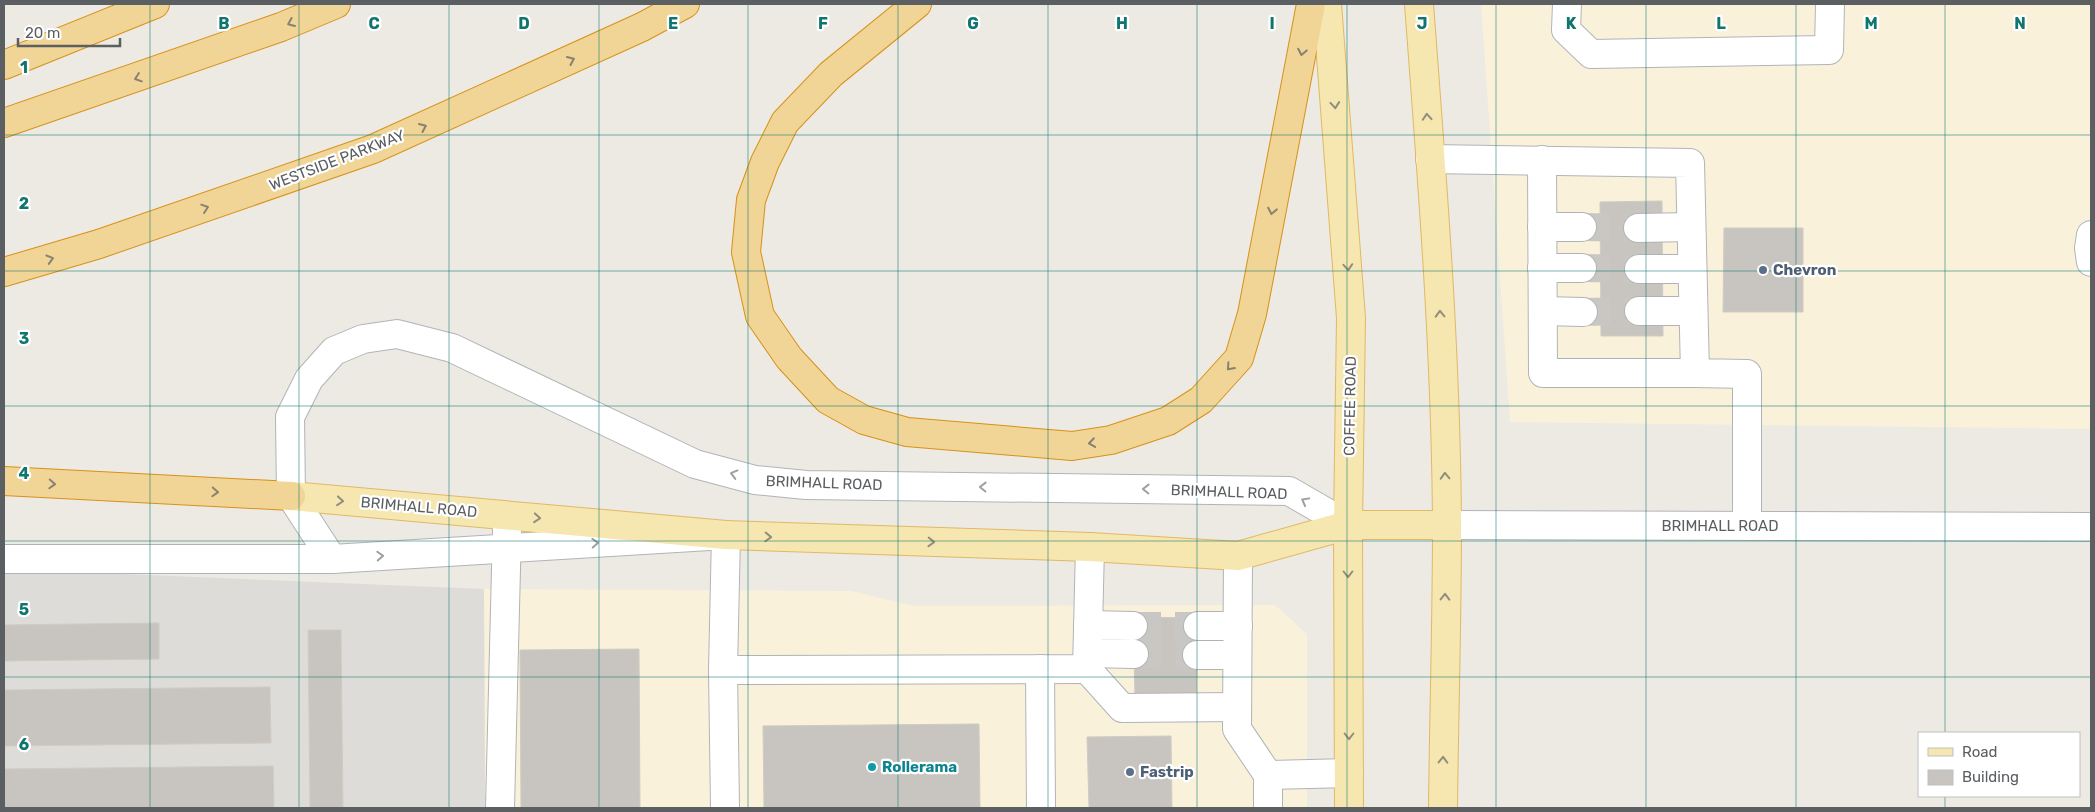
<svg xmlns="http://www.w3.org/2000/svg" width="2095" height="812" viewBox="0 0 2095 812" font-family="Rubik,sans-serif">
<rect width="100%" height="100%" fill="#eceae3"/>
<g fill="#faf1db">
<path d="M 1481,4 L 2091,4 L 2091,429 L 1510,422 Z"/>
<path d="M 484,589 L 851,591 L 914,606 L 1275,605 L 1307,634 L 1307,808 L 485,808 Z"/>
</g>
<path fill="#dedcd8" d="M 4,569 L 484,589 L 485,808 L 4,808 Z"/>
<g fill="#c8c5c0" stroke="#d0cbc2">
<path d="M 1662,201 L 1663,336 L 1601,336 L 1600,202 Z"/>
<path d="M 1724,228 L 1803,228 L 1803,312 L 1723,312 Z"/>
<path d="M 1133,617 L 1198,618 L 1196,700 L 1135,698 Z"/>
<path d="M 159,623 L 159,659 L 4,661 L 4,625 Z"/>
<path d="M 308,630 L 341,630 L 343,808 L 310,808 Z"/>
<path d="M 639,649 L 640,808 L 521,808 L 520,650 Z"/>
<path d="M 270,687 L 271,743 L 4,746 L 4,690 Z"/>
<path d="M 979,724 L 980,808 L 764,808 L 763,726 Z"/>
<path d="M 1171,736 L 1172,808 L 1089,808 L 1087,737 Z"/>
<path d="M 273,766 L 274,808 L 4,808 L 4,769 Z"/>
</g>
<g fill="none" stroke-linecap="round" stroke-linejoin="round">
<g stroke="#c8c7c3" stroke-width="28" stroke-dasharray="28 14" stroke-linecap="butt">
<path d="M 1582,227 L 1638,228"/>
<path d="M 1582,268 L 1639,269"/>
<path d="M 1583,312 L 1639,311"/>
<path d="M 1133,626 L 1198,626"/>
<path d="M 1134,654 L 1197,655"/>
</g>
<defs>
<g id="minor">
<path d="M 1567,4 L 1566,30 L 1591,54 L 1829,50 L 1830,4"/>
<path d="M 1430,159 L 1690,163 L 1695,373 L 1747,374 L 1747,526"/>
<path d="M 1542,160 L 1543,373 L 1695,373"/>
<path d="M 1542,227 L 1582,227"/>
<path d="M 1638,228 L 1691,227"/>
<path d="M 2091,235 L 2089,248 L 2091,262"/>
<path d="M 1542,268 L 1582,268"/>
<path d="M 1639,269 L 1692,269"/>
<path d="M 1543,311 L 1583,312"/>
<path d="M 1639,311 L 1693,311"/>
<path d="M 1447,525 L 2091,527"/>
<path d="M 1238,556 L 1237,729 L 1268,775 L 1349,773"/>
<path d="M 4,559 L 332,559 L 726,535 L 723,670 L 725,808"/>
<path d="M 332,559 L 291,496 L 290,417 L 309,379 L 334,351 L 363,339 L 397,334 L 452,348 L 695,464 L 755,480 L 806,485 L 1289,491 L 1348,525"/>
<path d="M 1088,625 L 1133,626"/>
<path d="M 1198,626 L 1238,626"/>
<path d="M 1088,653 L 1134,654"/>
<path d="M 1197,655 L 1237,655"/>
<path d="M 1040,669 L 1041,808"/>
<path d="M 1087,669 L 1122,708 L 1237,707"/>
<path d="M 723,670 L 1087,669 L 1090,547"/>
<path d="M 1268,775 L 1268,808"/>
<path d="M 500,808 L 507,529"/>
</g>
<g id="major">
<path d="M 1327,4 L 1351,318 L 1348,525 L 1349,808"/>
<path d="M 1419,4 C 1432,177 1446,351 1447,525 C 1447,619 1444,714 1443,808"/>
<path d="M 291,496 L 726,535 L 1090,547 L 1238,556 L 1348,525 L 1447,525"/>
</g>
<g id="highway">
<path d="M 917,4 L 831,74 L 785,122 L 765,162 L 751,200 L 746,252 L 760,316 L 789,358 L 828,400 L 864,420 L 907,432 L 1072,446 L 1111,440 L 1168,421 L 1201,400 L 1239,358 L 1252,314 L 1311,4"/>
<path d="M 4,65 L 155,4"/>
<path d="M 4,123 L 281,27 L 336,4"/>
<path d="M 4,272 L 99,244 L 373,149 L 642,27 L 685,4"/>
<path d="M 4,481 L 291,496"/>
</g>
</defs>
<use href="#minor" stroke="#b1b4b7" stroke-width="30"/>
<use href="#major" stroke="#e1b867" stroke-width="30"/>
<use href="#highway" stroke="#d79119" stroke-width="30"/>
<use href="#minor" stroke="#fff" stroke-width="28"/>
<use href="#major" stroke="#f6e6af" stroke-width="28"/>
<use href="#highway" stroke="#f1d596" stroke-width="28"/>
</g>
<defs><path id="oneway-chevron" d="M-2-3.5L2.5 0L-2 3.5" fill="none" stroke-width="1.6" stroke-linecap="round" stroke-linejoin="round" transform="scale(1.25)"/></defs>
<g stroke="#888272">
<use href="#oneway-chevron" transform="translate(291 23) rotate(157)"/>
<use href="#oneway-chevron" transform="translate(1302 52) rotate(101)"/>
<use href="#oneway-chevron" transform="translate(571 60) rotate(-24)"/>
<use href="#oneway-chevron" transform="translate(138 78) rotate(161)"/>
<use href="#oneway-chevron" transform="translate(423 127) rotate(-24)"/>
<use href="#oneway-chevron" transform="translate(205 208) rotate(-19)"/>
<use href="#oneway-chevron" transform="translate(1272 211) rotate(101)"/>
<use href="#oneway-chevron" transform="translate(50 259) rotate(-16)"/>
<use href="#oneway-chevron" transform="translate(1230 367) rotate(132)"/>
<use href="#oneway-chevron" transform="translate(1092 443) rotate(172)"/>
<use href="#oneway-chevron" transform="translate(52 484) rotate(3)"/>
<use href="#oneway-chevron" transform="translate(215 492) rotate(3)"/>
</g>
<g stroke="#918e7d">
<use href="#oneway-chevron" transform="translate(1335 105) rotate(85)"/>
<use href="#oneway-chevron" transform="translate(1427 117) rotate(-94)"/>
<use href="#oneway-chevron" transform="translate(1348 267) rotate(86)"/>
<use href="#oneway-chevron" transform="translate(1440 314) rotate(-92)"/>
<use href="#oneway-chevron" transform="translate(1445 476) rotate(-92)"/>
<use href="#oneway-chevron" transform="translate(340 501) rotate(5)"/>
<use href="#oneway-chevron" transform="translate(537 518) rotate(5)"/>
<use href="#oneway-chevron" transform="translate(768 537) rotate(2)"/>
<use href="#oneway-chevron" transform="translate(931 542) rotate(2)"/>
<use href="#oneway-chevron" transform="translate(1348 574) rotate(90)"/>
<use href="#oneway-chevron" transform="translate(1445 597) rotate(-89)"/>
<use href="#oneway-chevron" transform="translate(1349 736) rotate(90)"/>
<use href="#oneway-chevron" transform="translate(1443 760) rotate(-89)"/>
</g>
<g stroke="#9d9fa1">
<use href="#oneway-chevron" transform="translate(734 474) rotate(-165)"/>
<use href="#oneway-chevron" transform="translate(983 487) rotate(-179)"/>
<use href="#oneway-chevron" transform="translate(1146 489) rotate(-179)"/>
<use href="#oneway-chevron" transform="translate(1305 501) rotate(-151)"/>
<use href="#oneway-chevron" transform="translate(595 543) rotate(-3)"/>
<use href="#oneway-chevron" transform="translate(380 556) rotate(-3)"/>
</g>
<path fill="none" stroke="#0f766e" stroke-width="1" stroke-opacity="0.55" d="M 150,4 L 150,808M 299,4 L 299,808M 449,4 L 449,808M 599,4 L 599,808M 748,4 L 748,808M 898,4 L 898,808M 1048,4 L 1048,808M 1197,4 L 1197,808M 1347,4 L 1347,808M 1496,4 L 1496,808M 1646,4 L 1646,808M 1796,4 L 1796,808M 1945,4 L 1945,733M 4,135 L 2091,135M 4,271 L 2091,271M 4,406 L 2091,406M 4,541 L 2091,541M 4,677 L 2091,677M 1945,796 L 1945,808"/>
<g fill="#5c6f8a" stroke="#fff" stroke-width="2">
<circle cx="1763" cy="270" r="5"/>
<circle cx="1130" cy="772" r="5"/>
</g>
<circle fill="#0f9aa8" stroke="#fff" stroke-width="2" cx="872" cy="767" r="5"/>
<g text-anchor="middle" stroke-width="4.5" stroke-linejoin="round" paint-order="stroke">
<g font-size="15" fill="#5b5f62" stroke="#fff">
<text transform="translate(337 160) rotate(-21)" y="5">WESTSIDE PARKWAY</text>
<text transform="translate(1350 406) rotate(-89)" y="5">COFFEE ROAD</text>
<text transform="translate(824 483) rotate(2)" y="5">BRIMHALL ROAD</text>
<text transform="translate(1229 492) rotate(2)" y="5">BRIMHALL ROAD</text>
<text transform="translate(419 507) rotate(5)" y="5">BRIMHALL ROAD</text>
<text x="1720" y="531">BRIMHALL ROAD</text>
</g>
<g font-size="15" font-weight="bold" fill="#4e5e75" stroke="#fff" text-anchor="start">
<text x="1773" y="275">Chevron</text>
<text x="1140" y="777">Fastrip</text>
</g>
<g font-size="15" font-weight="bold" fill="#0d838f" stroke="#fff" text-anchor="start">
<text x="882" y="772">Rollerama</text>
</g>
</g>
<g font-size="16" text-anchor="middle" font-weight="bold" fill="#0f766e" stroke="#fff" stroke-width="4.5" stroke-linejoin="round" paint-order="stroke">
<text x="224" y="29">B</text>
<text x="374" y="29">C</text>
<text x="524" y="29">D</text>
<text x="673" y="29">E</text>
<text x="823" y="29">F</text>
<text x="973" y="29">G</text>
<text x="1122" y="29">H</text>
<text x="1272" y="29">I</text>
<text x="1422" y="29">J</text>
<text x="1571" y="29">K</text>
<text x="1721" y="29">L</text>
<text x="1871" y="29">M</text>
<text x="2020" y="29">N</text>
<text x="24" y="73">1</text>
<text x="24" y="209">2</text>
<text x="24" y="344">3</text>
<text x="24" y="479">4</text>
<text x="24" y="615">5</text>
<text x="24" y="750">6</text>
</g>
<rect width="2095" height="812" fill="none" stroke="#5b5f62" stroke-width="10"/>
<rect x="1918" y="732" width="162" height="65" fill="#ffffff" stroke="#bdbfc0"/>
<rect x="1928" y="748" width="25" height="8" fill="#f6e6af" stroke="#bdbfc0"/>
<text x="1962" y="757" font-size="15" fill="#5b5f62">Road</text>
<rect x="1928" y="770" width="25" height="15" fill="#c8c5c0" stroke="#bdbfc0"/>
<text x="1962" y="782" font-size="15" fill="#5b5f62">Building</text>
<path d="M18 38v8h102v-8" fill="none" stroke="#5b5f62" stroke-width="2.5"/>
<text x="25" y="38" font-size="15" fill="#5b5f62" stroke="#ffffff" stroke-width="4" paint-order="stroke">20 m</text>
</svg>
